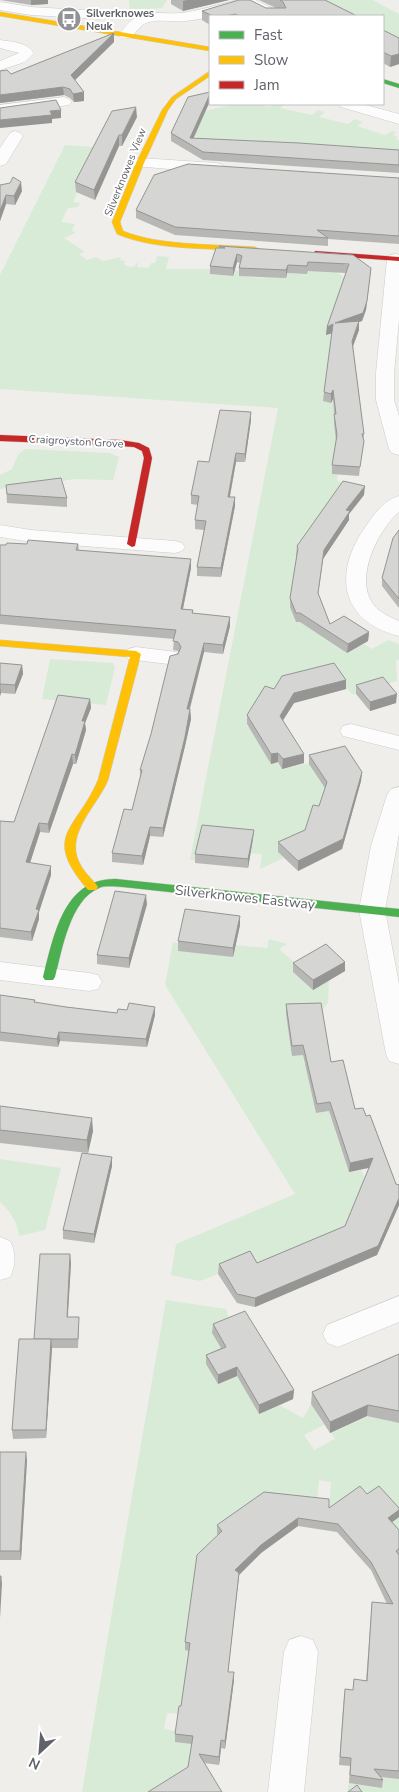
<svg xmlns="http://www.w3.org/2000/svg" width="399" height="1792" viewBox="0 0 399 1792" font-family="'Nunito Sans',sans-serif">
<rect width="100%" height="100%" fill="#efeeea"/>
<g fill="#d8ebd7">
<path d="M 129,0 L 167,0 L 162,8 L 149,9 L 147,14 L 130,12 Z"/>
<path d="M 323,0 L 373,0 L 399,14 L 399,39 L 383,31 L 383,16 L 355,16 Z"/>
<path d="M 235,104 L 252,104 L 270,107 L 273,104 L 285,104 L 280,108 L 312,115 L 318,110 L 325,112 L 319,117 L 348,124 L 355,119 L 363,122 L 357,126 L 385,135 L 392,131 L 396,132 L 393,135 L 398,137 L 395,139 L 399,140 L 399,160 L 193,139 L 198,137 L 183,129 L 197,130 L 202,118 L 201,112 Z"/>
<path d="M 65,145 L 108,148 L 107,151 L 92,149 L 85,163 L 100,164 L 79,189 L 73,202 L 80,203 L 78,207 L 68,208 L 61,222 L 75,224 L 72,230 L 75,233 L 64,238 L 85,252 L 79,254 L 87,260 L 96,257 L 103,261 L 121,257 L 120,260 L 125,261 L 124,264 L 126,266 L 133,267 L 138,262 L 137,267 L 149,268 L 151,263 L 155,263 L 157,256 L 169,257 L 166,269 L 211,269 L 210,274 L 232,276 L 234,270 L 250,272 L 248,277 L 264,278 L 268,267 L 286,278 L 287,273 L 307,274 L 308,271 L 322,271 L 327,265 L 348,280 L 344,332 L 332,396 L 337,443 L 332,474 L 338,474 L 337,480 L 344,484 L 304,602 L 289,604 L 296,622 L 314,620 L 347,653 L 364,644 L 372,649 L 388,640 L 399,644 L 399,660 L 396,660 L 397,681 L 356,694 L 352,694 L 343,685 L 265,696 L 246,726 L 265,731 L 260,745 L 271,763 L 278,762 L 282,769 L 328,759 L 326,782 L 327,825 L 278,852 L 284,858 L 260,869 L 262,854 L 251,853 L 253,839 L 196,860 L 190,860 L 278,408 L 0,389 L 0,275 Z"/>
<path d="M 25,449 L 110,453 L 119,457 L 113,480 L 75,479 L 0,489 L 0,475 L 12,469 L 18,455 Z"/>
<path d="M 50,659 L 113,663 L 115,667 L 106,705 L 42,699 Z"/>
<path d="M 269,939 L 287,944 L 279,949 L 301,968 L 329,980 L 328,1003 L 321,1012 L 286,1014 L 292,1055 L 303,1055 L 304,1064 L 312,1064 L 315,1073 L 307,1074 L 316,1113 L 329,1111 L 331,1118 L 350,1116 L 346,1128 L 335,1131 L 349,1172 L 361,1170 L 367,1182 L 346,1232 L 256,1272 L 218,1274 L 200,1281 L 171,1275 L 176,1244 L 295,1194 L 165,985 L 173,942 L 233,957 L 236,945 L 267,948 Z"/>
<path d="M 0,1159 L 61,1168 L 45,1230 L 19,1236 C 17,1221 11,1212 0,1202 Z"/>
<path d="M 166,1300 L 226,1309 L 231,1326 L 226,1356 L 218,1384 L 237,1376 L 259,1414 L 279,1405 L 303,1418 L 311,1404 L 324,1425 L 304,1435 L 314,1450 L 335,1439 L 331,1433 L 382,1410 L 384,1420 L 399,1423 L 399,1539 L 329,1509 L 331,1482 L 319,1480 L 315,1521 L 306,1521 L 237,1557 L 186,1650 L 211,1654 L 181,1714 L 167,1713 L 164,1729 L 177,1731 L 193,1744 L 203,1763 L 160,1792 L 82,1792 L 115,1594 Z"/>
<path d="M 379,1769 L 399,1779 L 399,1792 L 347,1792 L 349,1783 Z"/>
</g>
<g fill="none" stroke-linecap="round" stroke-linejoin="round">
<defs>
<g id="street">
<path d="M 237,0 L 255,0 L 282,13 L 284,16 L 266,16 L 248,7 L 242,7 C 224,12 203,20 185,21 C 173,22 160,19 149,22 C 136,25 135,42 121,38 L 119,35 C 143,0 155,18 188,12 C 204,9 221,4 237,0 Z"/>
<path d="M 0,2 L 31,7 L 100,11 L 107,15 L 100,19 L 31,15 L 0,10 Z"/>
<path d="M 0,40 C 13,42 26,42 34,53 L 25,62 L 0,70 L 0,61 L 19,53 L 0,48 Z"/>
<path d="M 64,97 L 69,99 L 72,102 L 69,105 L 0,115 L 0,105 Z"/>
<path d="M 338,104 L 362,104 L 399,114 L 399,124 L 341,107 Z"/>
<path d="M 15,131 L 20,133 L 23,136 L 6,164 L 0,166 L 0,148 L 10,133 Z"/>
<path d="M 140,158 L 217,163 L 223,165 L 225,168 L 223,171 L 217,173 L 134,166 L 132,163 L 134,160 Z"/>
<path d="M 396,254 L 399,255 L 399,320 L 394,373 L 394,400 L 399,416 L 399,455 L 392,453 L 389,449 L 376,400 L 376,373 L 387,259 L 390,255 Z"/>
<path d="M 399,496 L 399,512 C 378,530 354,578 373,604 C 378,612 390,617 399,621 L 399,636 C 339,621 333,572 366,526 C 374,514 384,500 399,496 Z"/>
<path d="M 0,525 L 31,530 L 175,541 L 182,543 L 185,547 L 182,551 L 175,553 L 31,542 L 0,537 Z"/>
<path d="M 136,647 L 176,652 L 179,657 L 176,662 L 168,664 L 128,659 L 125,654 L 128,649 Z"/>
<path d="M 351,724 L 399,736 L 399,750 L 343,736 L 340,731 L 343,726 Z"/>
<path d="M 399,787 L 399,834 L 385,910 L 399,984 L 399,1064 L 389,1061 L 386,1054 L 359,910 L 371,846 L 387,795 L 391,789 Z"/>
<path d="M 0,962 L 89,973 L 98,975 L 102,982 L 98,989 L 89,991 L 0,980 Z"/>
<path d="M 0,1237 L 10,1241 C 16,1252 16,1265 10,1277 L 0,1280 Z"/>
<path d="M 399,1296 L 399,1322 L 338,1347 L 327,1343 L 323,1334 L 327,1325 Z"/>
<path d="M 301,1636 L 313,1640 L 318,1652 L 304,1792 L 268,1792 L 284,1652 L 289,1640 Z"/>
</g>
<g id="fast">
<path d="M 383,79 L 399,84 L 399,88 L 383,83 Z"/>
<path d="M 116,879 L 399,909 L 399,917 L 123,887 C 116,887 106,885 99,888 C 70,900 62,950 55,977 L 53,980 L 45,980 L 43,977 C 54,936 63,878 116,879 Z"/>
</g>
<g id="slow">
<path d="M 0,12 L 210,47 L 210,51 L 0,16 Z"/>
<path d="M 210,71 L 210,76 L 176,99 L 168,110 L 144,163 L 120,222 L 123,231 C 159,246 216,244 255,247 L 259,249 L 255,251 C 212,248 157,251 117,234 L 112,222 L 136,163 L 162,110 L 172,97 Z"/>
<path d="M 0,640 L 136,651 L 141,654 L 108,780 C 98,805 65,833 79,862 C 83,871 90,877 96,884 L 98,887 L 96,890 L 88,890 C 41,835 76,831 98,780 L 130,657 L 0,646 Z"/>
</g>
<g id="jam">
<path d="M 315,251 L 399,257 L 399,261 L 318,255 L 315,255 Z"/>
<path d="M 0,435 L 120,440 L 139,443 L 149,448 L 152,458 L 135,546 L 132,547 L 127,544 L 144,458 L 142,451 L 134,447 L 120,446 L 0,441 Z"/>
</g>
</defs>
<use href="#street" stroke="#cbcccc" stroke-width="1"/>
<use href="#fast" stroke="#cacacb" stroke-width="1"/>
<use href="#slow" stroke="#cacacb" stroke-width="1"/>
<use href="#jam" stroke="#cacacb" stroke-width="1"/>
<use href="#street" fill="#fdfcfc" fill-rule="evenodd"/>
<use href="#fast" fill="#4caf50" fill-rule="evenodd"/>
<use href="#slow" fill="#ffc107" fill-rule="evenodd"/>
<use href="#jam" fill="#c62828" fill-rule="evenodd"/>
</g>
<g fill="#b7b7b5">
<path d="M 0,0 L 48,0 L 48,4 L 31,5 Z"/>
<path d="M 171,0 L 229,0 L 183,11 L 171,4 Z"/>
<path d="M 259,0 L 325,0 L 357,16 L 210,16 L 210,25 L 202,20 L 202,11 L 276,8 Z"/>
<path d="M 383,30 L 399,38 L 399,64 L 390,67 L 383,63 Z"/>
<path d="M 114,33 L 114,42 L 75,80 L 84,101 L 74,102 L 70,98 L 64,95 L 0,103 L 0,71 L 11,74 Z"/>
<path d="M 210,101 L 194,138 L 399,150 L 399,173 L 203,160 L 171,141 L 171,133 Z"/>
<path d="M 137,117 L 122,146 L 119,146 L 95,200 L 76,192 L 75,182 Z"/>
<path d="M 399,178 L 399,244 L 328,239 L 328,246 L 175,235 L 136,218 L 136,210 Z"/>
<path d="M 0,185 L 22,191 L 15,205 L 6,204 L 0,221 Z"/>
<path d="M 219,246 L 371,268 L 366,310 L 362,321 L 359,322 L 359,330 L 353,346 L 364,434 L 359,476 L 332,474 L 332,465 L 336,441 L 334,423 L 334,414 L 333,399 L 331,403 L 323,401 L 324,392 L 332,333 L 326,335 L 327,327 L 346,273 L 308,271 L 307,274 L 287,273 L 286,278 L 239,276 L 239,268 L 240,263 L 237,262 L 233,276 L 210,274 L 210,266 L 219,248 Z"/>
<path d="M 251,412 L 251,420 L 245,462 L 236,462 L 230,497 L 235,497 L 235,506 L 221,577 L 197,576 L 197,567 L 204,530 L 195,529 L 195,520 L 198,505 L 191,504 L 191,495 L 209,462 Z"/>
<path d="M 6,485 L 67,498 L 67,507 L 7,503 Z"/>
<path d="M 364,495 L 349,514 L 349,520 L 323,559 L 318,594 L 330,624 L 369,632 L 368,641 L 347,653 L 300,622 L 296,622 L 290,607 L 290,598 L 297,556 L 296,555 L 297,546 Z"/>
<path d="M 399,530 L 399,608 L 382,586 L 382,578 Z"/>
<path d="M 27,544 L 78,544 L 79,550 L 191,568 L 183,609 L 193,610 L 193,613 L 230,626 L 223,654 L 204,652 L 190,709 L 191,719 L 185,746 L 163,837 L 150,836 L 143,865 L 112,862 L 112,853 L 132,810 L 140,778 L 140,770 L 178,652 L 178,651 L 173,650 L 174,639 L 0,624 L 0,545 L 6,545 Z"/>
<path d="M 0,663 L 22,665 L 23,674 L 15,694 L 1,693 L 0,696 Z"/>
<path d="M 356,685 L 396,703 L 370,711 L 356,694 Z"/>
<path d="M 274,689 L 346,689 L 294,703 L 283,720 L 304,763 L 282,769 L 278,762 L 271,764 L 247,724 L 247,715 Z"/>
<path d="M 90,699 L 91,708 L 85,723 L 86,730 L 76,764 L 73,764 L 49,833 L 40,832 L 30,863 L 51,875 L 39,912 L 39,919 L 32,941 L 0,937 L 0,821 L 14,822 Z"/>
<path d="M 309,755 L 362,772 L 361,781 L 342,849 L 298,871 L 278,852 L 278,842 L 305,830 L 319,806 L 325,788 L 309,764 Z"/>
<path d="M 253,839 L 248,868 L 195,863 L 195,854 Z"/>
<path d="M 147,904 L 129,968 L 97,964 L 97,955 Z"/>
<path d="M 240,925 L 233,957 L 178,951 L 178,941 Z"/>
<path d="M 345,962 L 345,971 L 313,990 L 293,972 L 293,963 Z"/>
<path d="M 0,995 L 35,1000 L 35,1003 L 66,1007 L 117,1013 L 127,1010 L 155,1007 L 155,1015 L 147,1047 L 60,1041 L 58,1047 L 0,1041 Z"/>
<path d="M 321,1003 L 331,1062 L 343,1060 L 355,1109 L 363,1108 L 366,1116 L 370,1115 L 396,1184 L 399,1185 L 399,1205 L 377,1255 L 255,1307 L 237,1303 L 218,1274 L 219,1264 L 250,1251 L 257,1263 L 345,1226 L 369,1168 L 349,1172 L 329,1111 L 316,1113 L 303,1055 L 292,1056 L 286,1014 L 286,1004 Z"/>
<path d="M 0,1106 L 93,1131 L 88,1153 L 0,1143 Z"/>
<path d="M 112,1157 L 112,1166 L 94,1243 L 63,1239 L 63,1230 Z"/>
<path d="M 71,1263 L 68,1317 L 79,1326 L 78,1348 L 52,1348 L 46,1438 L 13,1439 L 12,1430 L 34,1339 Z"/>
<path d="M 213,1324 L 294,1390 L 293,1399 L 259,1414 L 237,1376 L 218,1384 L 206,1364 L 206,1355 L 221,1348 L 212,1333 Z"/>
<path d="M 399,1354 L 399,1423 L 367,1416 L 330,1433 L 311,1404 L 312,1392 Z"/>
<path d="M 0,1452 L 27,1460 L 21,1560 L 0,1560 Z"/>
<path d="M 367,1494 L 399,1517 L 392,1522 L 399,1530 L 399,1779 L 381,1777 L 383,1780 L 382,1788 L 349,1783 L 350,1766 L 339,1765 L 344,1696 L 353,1690 L 366,1681 L 372,1602 L 387,1604 L 371,1570 L 337,1532 L 298,1526 L 261,1553 L 239,1575 L 228,1672 L 234,1680 L 225,1749 L 221,1748 L 219,1765 L 204,1763 L 188,1767 L 192,1744 L 175,1742 L 175,1734 L 181,1706 L 189,1651 L 185,1650 L 185,1642 L 218,1535 L 217,1534 L 217,1525 L 329,1508 Z"/>
</g>
<g fill="#959594">
<path d="M 31,0 L 48,0 L 48,4 L 31,5 Z"/>
<path d="M 187,0 L 229,0 L 183,11 L 183,1 Z"/>
<path d="M 235,14 L 235,16 L 225,16 Z"/>
<path d="M 114,33 L 114,42 L 71,84 L 71,75 Z"/>
<path d="M 399,54 L 399,64 L 390,67 L 391,56 Z"/>
<path d="M 63,87 L 64,95 L 0,103 L 0,95 Z"/>
<path d="M 84,92 L 84,101 L 74,102 L 73,94 Z"/>
<path d="M 210,94 L 210,101 L 190,145 L 190,138 Z"/>
<path d="M 136,107 L 137,117 L 122,146 L 122,135 Z"/>
<path d="M 61,110 L 61,118 L 52,119 L 52,123 L 0,128 L 0,120 L 50,111 Z"/>
<path d="M 119,135 L 119,146 L 95,200 L 94,190 Z"/>
<path d="M 21,182 L 22,191 L 15,205 L 14,196 Z"/>
<path d="M 6,195 L 6,204 L 0,221 L 0,211 Z"/>
<path d="M 237,254 L 237,262 L 233,276 L 233,268 Z"/>
<path d="M 288,265 L 287,273 L 286,278 L 286,270 Z"/>
<path d="M 371,268 L 366,310 L 362,321 L 359,322 L 359,330 L 352,349 L 335,323 Z"/>
<path d="M 333,324 L 333,333 L 326,335 L 327,327 Z"/>
<path d="M 333,390 L 333,399 L 331,403 L 331,394 Z"/>
<path d="M 251,412 L 251,420 L 245,462 L 245,454 Z"/>
<path d="M 236,453 L 236,462 L 228,505 L 228,497 Z"/>
<path d="M 365,486 L 364,495 L 349,514 L 349,520 L 323,559 L 317,602 L 318,593 L 324,550 L 346,510 Z"/>
<path d="M 235,497 L 235,506 L 221,577 L 221,568 Z"/>
<path d="M 191,559 L 191,568 L 181,618 L 181,609 Z"/>
<path d="M 230,617 L 230,626 L 223,654 L 223,645 Z"/>
<path d="M 369,632 L 368,641 L 347,653 L 348,644 Z"/>
<path d="M 204,643 L 204,652 L 187,718 L 187,709 Z"/>
<path d="M 22,665 L 23,674 L 15,694 L 15,685 Z"/>
<path d="M 346,680 L 346,689 L 294,703 L 280,725 L 280,716 L 294,693 Z"/>
<path d="M 0,684 L 1,693 L 0,696 Z"/>
<path d="M 397,694 L 396,703 L 370,711 L 370,702 Z"/>
<path d="M 90,699 L 91,708 L 85,723 L 86,730 L 76,764 L 75,755 L 82,721 Z"/>
<path d="M 190,709 L 191,719 L 185,746 L 163,837 L 163,828 Z"/>
<path d="M 278,753 L 278,762 L 271,764 L 271,754 Z"/>
<path d="M 72,754 L 73,764 L 49,833 L 48,824 Z"/>
<path d="M 304,754 L 304,763 L 282,769 L 283,759 Z"/>
<path d="M 362,772 L 361,781 L 342,849 L 298,871 L 298,861 Z"/>
<path d="M 39,823 L 40,832 L 27,872 L 26,862 Z"/>
<path d="M 150,827 L 150,836 L 143,865 L 142,856 Z"/>
<path d="M 254,830 L 253,839 L 248,868 L 248,859 Z"/>
<path d="M 51,866 L 51,875 L 39,912 L 39,919 L 32,941 L 31,932 L 36,909 Z"/>
<path d="M 146,895 L 147,904 L 129,968 L 129,958 Z"/>
<path d="M 240,916 L 240,925 L 233,957 L 233,948 Z"/>
<path d="M 345,962 L 345,971 L 313,990 L 313,980 Z"/>
<path d="M 155,1007 L 155,1015 L 147,1047 L 146,1039 Z"/>
<path d="M 59,1032 L 60,1041 L 58,1047 L 57,1039 Z"/>
<path d="M 92,1118 L 93,1131 L 88,1153 L 87,1140 Z"/>
<path d="M 112,1157 L 112,1166 L 94,1243 L 94,1234 Z"/>
<path d="M 373,1158 L 372,1167 L 349,1172 L 350,1163 Z"/>
<path d="M 399,1193 L 399,1205 L 377,1255 L 255,1307 L 255,1298 Z"/>
<path d="M 70,1254 L 71,1263 L 67,1326 L 67,1317 Z"/>
<path d="M 51,1339 L 52,1348 L 46,1438 L 46,1430 Z"/>
<path d="M 237,1367 L 237,1376 L 218,1384 L 218,1375 Z"/>
<path d="M 294,1390 L 293,1399 L 259,1414 L 259,1405 Z"/>
<path d="M 368,1405 L 367,1416 L 330,1433 L 330,1422 Z"/>
<path d="M 26,1452 L 27,1460 L 21,1560 L 20,1551 Z"/>
<path d="M 399,1510 L 399,1517 L 387,1526 L 388,1518 Z"/>
<path d="M 298,1518 L 298,1526 L 261,1553 L 239,1575 L 227,1680 L 235,1570 L 261,1545 Z"/>
<path d="M 1,1576 L 2,1584 L 0,1618 L 0,1593 Z"/>
<path d="M 234,1672 L 234,1680 L 225,1749 L 225,1741 Z"/>
<path d="M 221,1740 L 221,1748 L 219,1765 L 219,1757 Z"/>
</g>
<g fill="#d5d5d3" stroke="#959594">
<path d="M 239,0 L 250,0 L 266,8 L 286,8 L 283,2 L 280,0 L 325,0 L 357,16 L 240,16 L 235,14 L 225,16 L 213,16 L 202,11 Z"/>
<path d="M 383,30 L 399,38 L 399,54 L 391,56 L 383,52 Z"/>
<path d="M 114,33 L 71,75 L 84,92 L 73,94 L 70,89 L 63,87 L 0,95 L 0,71 L 7,70 L 11,74 Z"/>
<path d="M 210,92 L 210,94 L 190,138 L 299,143 L 399,150 L 399,165 L 203,152 L 171,133 L 188,97 Z"/>
<path d="M 56,100 L 61,110 L 50,111 L 52,115 L 0,120 L 0,108 Z"/>
<path d="M 136,107 L 122,135 L 119,135 L 94,190 L 75,182 L 112,111 Z"/>
<path d="M 188,164 L 399,178 L 399,236 L 317,230 L 328,238 L 175,227 L 136,210 L 154,175 Z"/>
<path d="M 13,177 L 21,182 L 14,196 L 6,195 L 0,211 L 0,185 L 10,183 Z"/>
<path d="M 219,246 L 353,255 L 371,268 L 367,301 L 363,313 L 335,323 L 359,321 L 352,341 L 364,434 L 362,434 L 364,441 L 360,467 L 332,465 L 337,435 L 334,414 L 336,414 L 333,390 L 331,394 L 324,392 L 333,324 L 327,327 L 349,264 L 308,262 L 307,266 L 288,265 L 286,270 L 239,268 L 242,256 L 237,254 L 233,268 L 210,266 L 216,248 L 225,248 Z"/>
<path d="M 220,410 L 251,412 L 245,454 L 236,453 L 228,497 L 235,497 L 221,568 L 197,567 L 206,521 L 195,520 L 199,496 L 191,495 L 198,461 L 209,462 Z"/>
<path d="M 61,478 L 67,498 L 7,494 L 6,485 Z"/>
<path d="M 343,481 L 365,486 L 346,510 L 350,511 L 324,550 L 318,593 L 330,624 L 344,616 L 369,632 L 348,644 L 300,613 L 296,613 L 290,598 L 298,548 L 297,546 Z"/>
<path d="M 399,530 L 399,599 L 382,578 L 393,538 Z"/>
<path d="M 28,540 L 78,544 L 76,550 L 191,559 L 181,609 L 193,610 L 192,613 L 230,617 L 223,645 L 204,643 L 187,709 L 190,709 L 185,737 L 163,828 L 150,827 L 142,856 L 112,853 L 124,809 L 132,810 L 142,770 L 140,770 L 151,734 L 170,656 L 178,654 L 181,647 L 178,642 L 173,641 L 176,630 L 0,615 L 0,545 L 6,545 L 7,543 L 27,544 Z"/>
<path d="M 0,663 L 22,665 L 15,685 L 0,684 L 0,685 Z"/>
<path d="M 334,663 L 346,680 L 294,693 L 280,716 L 304,754 L 283,759 L 278,753 L 271,754 L 247,715 L 265,686 L 274,689 L 282,676 Z"/>
<path d="M 383,677 L 397,694 L 370,702 L 356,685 Z"/>
<path d="M 58,695 L 90,699 L 82,721 L 85,721 L 75,755 L 72,754 L 48,824 L 39,823 L 26,862 L 51,866 L 36,909 L 39,910 L 31,932 L 0,928 L 0,821 L 14,822 Z"/>
<path d="M 345,746 L 362,772 L 343,839 L 298,861 L 278,842 L 305,830 L 313,805 L 319,806 L 327,782 L 309,755 Z"/>
<path d="M 202,825 L 254,830 L 248,859 L 195,854 Z"/>
<path d="M 115,891 L 146,895 L 129,958 L 97,955 Z"/>
<path d="M 185,909 L 240,916 L 233,948 L 178,941 Z"/>
<path d="M 326,944 L 345,962 L 313,980 L 293,963 Z"/>
<path d="M 0,995 L 35,1000 L 34,1002 L 66,1007 L 117,1013 L 118,1009 L 127,1010 L 129,1003 L 155,1007 L 146,1039 L 59,1032 L 57,1039 L 0,1032 Z"/>
<path d="M 321,1003 L 331,1062 L 343,1060 L 355,1109 L 363,1108 L 366,1116 L 370,1115 L 396,1184 L 399,1185 L 399,1198 L 378,1246 L 255,1298 L 237,1294 L 219,1264 L 250,1251 L 257,1263 L 345,1226 L 373,1158 L 350,1163 L 330,1102 L 317,1104 L 303,1045 L 292,1046 L 286,1004 Z"/>
<path d="M 0,1106 L 92,1118 L 87,1140 L 0,1130 Z"/>
<path d="M 82,1153 L 112,1157 L 94,1234 L 63,1230 Z"/>
<path d="M 40,1254 L 70,1254 L 67,1317 L 79,1317 L 78,1339 L 34,1339 Z"/>
<path d="M 245,1311 L 294,1390 L 259,1405 L 237,1367 L 218,1375 L 206,1355 L 226,1347 L 213,1324 Z"/>
<path d="M 19,1339 L 51,1339 L 46,1430 L 12,1430 Z"/>
<path d="M 399,1354 L 399,1411 L 368,1405 L 330,1422 L 312,1392 Z"/>
<path d="M 0,1452 L 26,1452 L 20,1551 L 0,1551 Z"/>
<path d="M 360,1486 L 367,1494 L 379,1486 L 399,1508 L 399,1510 L 388,1518 L 399,1530 L 399,1549 L 396,1551 L 399,1555 L 399,1771 L 374,1769 L 383,1780 L 350,1775 L 351,1758 L 340,1757 L 345,1689 L 353,1690 L 354,1679 L 367,1681 L 372,1602 L 393,1604 L 371,1562 L 338,1524 L 298,1518 L 261,1545 L 235,1570 L 239,1573 L 228,1672 L 234,1672 L 225,1741 L 221,1740 L 219,1757 L 199,1754 L 222,1792 L 148,1792 L 188,1767 L 193,1736 L 175,1734 L 179,1706 L 181,1706 L 190,1643 L 185,1642 L 197,1555 L 222,1531 L 217,1525 L 264,1492 L 329,1499 L 329,1508 Z"/>
<path d="M 0,1576 L 1,1576 L 0,1593 Z"/>
<path d="M 357,1785 L 362,1792 L 348,1792 Z"/>
</g>
<defs>
<symbol id="bus-disc" viewBox="-11 -11 22 22"><circle r="9.5" fill="#919396" stroke="#fff"/><path d="M-5-6H5V4H4V6H2V4H-2V6H-4V4H-5ZM-3.5-4V0h7V-4ZM-3.5 1.2v1.5H-2V1.2ZM2 1.2v1.5H3.5V1.2Z" fill="#fff"/></symbol>
</defs>
<g fill-rule="evenodd">
<use href="#bus-disc" x="55" y="5" width="28" height="28"/>
</g>
<g text-anchor="middle" stroke-width="4" stroke-linejoin="round" paint-order="stroke">
<g font-size="11" font-weight="bold" fill="#5f6268" stroke="#fff" text-anchor="start">
<text x="86" y="17">Silverknowes<tspan x="86" dy="13">Neuk</tspan></text>
</g>
<g font-size="11" fill="#5f6268" stroke="#fff">
<text transform="translate(125 172) rotate(-68)" y="4">Silverknowes View</text>
<text transform="translate(76 441) rotate(3)" y="4">Craigroyston Grove</text>
</g>
<g font-size="14" fill="#5f6268" stroke="#fff">
<text transform="translate(245 897) rotate(6)" y="5">Silverknowes Eastway</text>
</g>
</g>
<rect x="209" y="15" width="175" height="90" fill="#ffffff" stroke="#bfc0c3"/>
<rect x="219" y="31" width="25" height="8" fill="#4caf50" stroke="#bfc0c3"/>
<text x="254" y="40" font-size="15" fill="#5f6268">Fast</text>
<rect x="219" y="56" width="25" height="8" fill="#ffc107" stroke="#bfc0c3"/>
<text x="254" y="65" font-size="15" fill="#5f6268">Slow</text>
<rect x="219" y="81" width="25" height="8" fill="#c62828" stroke="#bfc0c3"/>
<text x="254" y="90" font-size="15" fill="#5f6268">Jam</text>
<g transform="translate(40 1752) rotate(206)" stroke="#ffffff" stroke-width="4" paint-order="stroke">
<path d="M0-4L9 19L0 12L-9 19Z" fill="#5f6268"/>
<text y="-8" font-size="14" font-weight="bold" text-anchor="middle" fill="#5f6268">N</text>
</g>
</svg>
